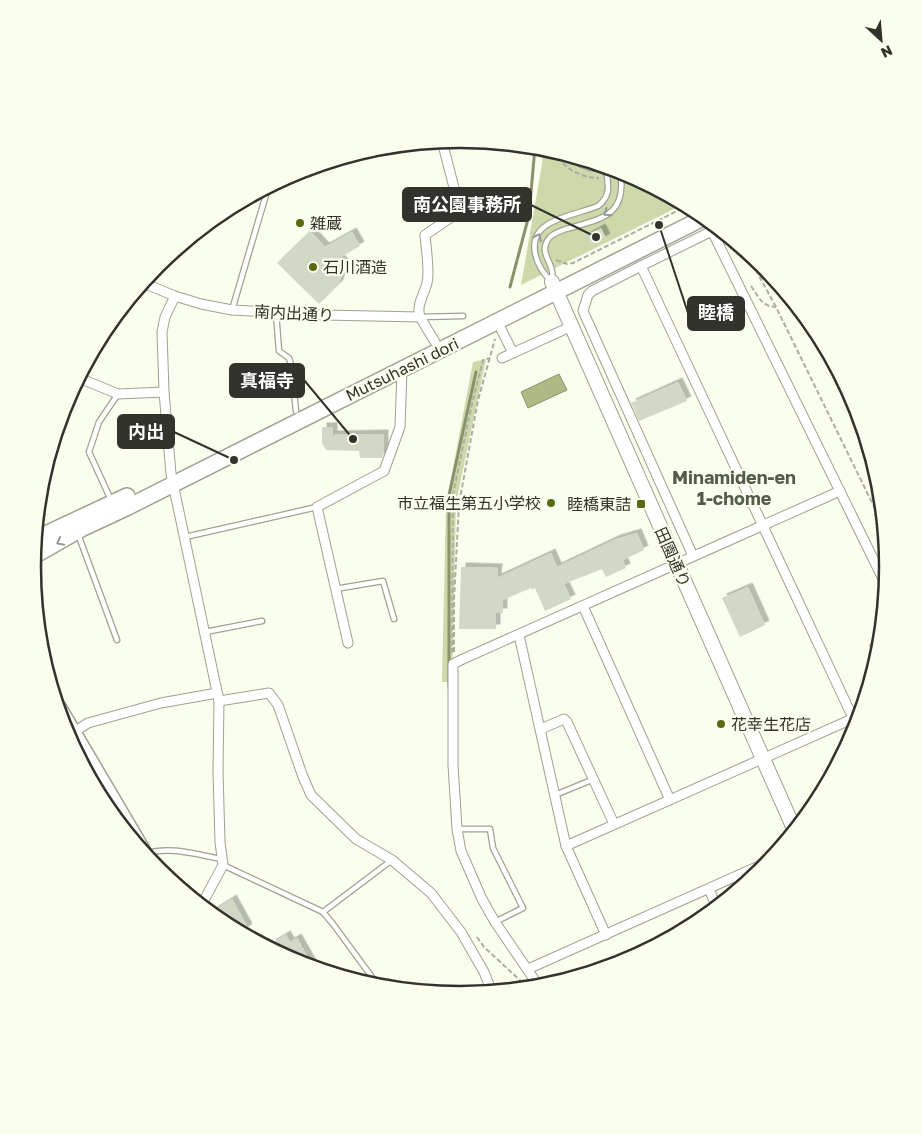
<svg xmlns="http://www.w3.org/2000/svg" width="921" height="1135" viewBox="0 0 921 1135" font-family="'Golos Text','Noto Sans JP',sans-serif">
<defs>
<filter id="shadow"><feDropShadow dx="4.5" dy="-4.5" stdDeviation="0" flood-color="#0004"/></filter>
</defs>
<rect width="100%" height="100%" fill="#f9feed"/>
<g fill="#cdd9ab">
<path d="M 543,148 L 625,172 L 684,204 L 521,285 L 542,164 Z"/>
<path d="M 486,359 L 456,503 L 452,682 L 442,682 L 446,505 L 473,362 Z"/>
</g>
<path fill="#aeba86" stroke="#89926b" d="M 559,374 L 567,390 L 528,408 L 521,392 Z"/>
<g fill="none" stroke-linecap="round" stroke-linejoin="round">
<g stroke="#89926b" stroke-width="3">
<path d="M 510,287 L 529,215 L 535,147"/>
<path d="M 449,688 L 449,495 L 476,372"/>
</g>
</g>
<g fill="#d2d7c6" filter="url(#shadow)">
<path d="M 601,228 L 606,238 L 592,246 L 586,236 Z"/>
<path d="M 310,231 L 325,247 L 352,232 L 360,246 L 339,258 L 345,264 L 339,284 L 319,304 L 277,263 Z"/>
<path d="M 678,382 L 687,401 L 639,421 L 631,403 Z"/>
<path d="M 322,427 L 333,427 L 333,435 L 384,434 L 384,453 L 382,458 L 360,458 L 359,451 L 326,450 L 322,443 Z"/>
<path d="M 637,533 L 644,550 L 623,560 L 626,568 L 606,577 L 602,569 L 564,584 L 571,599 L 545,611 L 535,588 L 532,590 L 531,588 L 503,600 L 503,613 L 496,613 L 496,629 L 459,629 L 461,567 L 498,568 L 497,578 L 551,553 L 557,567 L 616,539 Z"/>
<path d="M 748,587 L 765,625 L 740,637 L 722,598 Z"/>
<path d="M 232,899 L 248,928 L 241,933 L 222,923 L 210,913 Z"/>
<path d="M 286,935 L 290,942 L 297,938 L 314,968 L 296,963 L 275,951 L 271,944 Z"/>
</g>
<g fill="none" stroke-linecap="round" stroke-linejoin="round">
<defs>
<g id="lane">
<path d="M 568,155 C 579,166 594,172 609,167"/>
<path d="M 606,168 C 608,184 612,195 598,206 C 583,212 565,215 550,223 C 524,237 535,266 552,282 C 552,279 553,274 552,271 C 550,260 541,253 547,241 C 551,234 558,232 566,229 C 601,219 628,216 620,171"/>
<path d="M 232,310 L 268,188"/>
<path d="M 276,313 L 279,351 L 289,358 L 291,364 L 296,411"/>
<path d="M 420,317 L 463,316"/>
<path d="M 111,500 L 89,452 L 99,422 L 118,394"/>
<path d="M 78,534 L 117,640"/>
<path d="M 185,537 L 317,507"/>
<path d="M 335,589 L 383,581 L 394,619"/>
<path d="M 205,632 L 262,621"/>
<path d="M 873,646 L 881,642"/>
<path d="M 555,795 L 594,779"/>
<path d="M 457,829 L 490,829 L 493,848 L 523,908 L 495,922"/>
<path d="M 147,853 C 171,846 198,855 222,859"/>
<path d="M 223,865 L 323,912 L 333,924 L 380,988"/>
<path d="M 323,912 L 392,860"/>
</g>
<g id="street">
<path d="M 641,266 L 712,231 L 887,587"/>
<path d="M 143,283 L 175,296 L 201,304 L 232,310 L 324,315 L 420,317 L 435,342"/>
<path d="M 175,296 L 165,317 L 162,332 L 164,392 L 171,474 L 219,701 L 218,771 L 220,842 L 223,865 L 201,906"/>
<path d="M 420,317 C 416,305 424,295 427,283 C 430,271 426,249 425,235 L 453,216 L 459,207 L 442,141"/>
<path d="M 497,321 L 513,353"/>
<path d="M 502,358 L 572,326"/>
<path d="M 79,378 L 118,394 L 164,392"/>
<path d="M 693,556 L 583,311 L 588,295 L 592,291 L 641,266 L 853,718"/>
<path d="M 583,606 L 670,800"/>
<path d="M 519,635 L 566,846 L 606,935"/>
<path d="M 348,643 L 317,507 L 384,471 L 400,427 L 402,370"/>
<path d="M 219,701 L 269,693 L 278,705 L 303,777 L 311,795 L 356,839 L 392,860 L 431,893 L 461,932 L 484,972 L 492,992"/>
<path d="M 541,729 L 564,719 L 567,722 L 614,824"/>
<path d="M 69,735 L 88,723 L 161,703 L 217,693"/>
<path d="M 566,846 L 861,715"/>
<path d="M 709,889 L 717,908"/>
<path d="M 528,969 L 770,861"/>
<path d="M 540,988 L 495,922 L 482,899 L 461,851 L 457,829 L 453,765 L 453,664 L 463,659 L 840,491"/>
</g>
<path id="secondary" d="M 552,282 L 795,831"/>
<g id="primary">
<path d="M 35,539 L 127,496"/>
<path d="M 34,556 L 83,528 L 126,508 L 705,217"/>
<path d="M 58,707 L 144,853"/>
</g>
</defs>
<use href="#lane" stroke="#9ea292" stroke-width="7"/>
<use href="#street" stroke="#9ea292" stroke-width="11"/>
<use href="#secondary" stroke="#9ea292" stroke-width="16"/>
<use href="#primary" stroke="#9ea292" stroke-width="18"/>
<g stroke="#abaea1" stroke-width="2" stroke-dasharray="5 2.5" stroke-linecap="butt">
<path d="M 554,151 C 562,167 580,178 599,178"/>
<path d="M 745,250 L 776,307 L 885,529"/>
<path d="M 556,260 L 567,264 L 573,263 L 687,206"/>
<path d="M 751,286 C 758,296 762,307 776,307"/>
<path d="M 454,652 L 454,599 L 459,504 L 478,400 L 495,339"/>
<path d="M 452,653 L 453,494 L 471,408 L 483,360 L 490,358"/>
<path d="M 477,937 L 484,947 L 523,983"/>
</g>
<use href="#lane" stroke="#fff" stroke-width="4.5"/>
<use href="#street" stroke="#fff" stroke-width="9"/>
<use href="#secondary" stroke="#fff" stroke-width="14"/>
<use href="#primary" stroke="#fff" stroke-width="15"/>
</g>
<defs><path id="oneway-chevron" d="M-2-3.5L2.5 0L-2 3.5" fill="none" stroke-width="1.6" stroke-linecap="round" stroke-linejoin="round" transform="scale(1.25)"/></defs>
<g stroke="#989996">
<use href="#oneway-chevron" transform="translate(607 213) rotate(145)"/>
<use href="#oneway-chevron" transform="translate(538 237) rotate(-64)"/>
<use href="#oneway-chevron" transform="translate(60 542) rotate(152)"/>
</g>
<g fill="#5a6913" stroke="#f9feed" stroke-width="2">
<circle cx="300" cy="223" r="5"/>
<circle cx="313" cy="267" r="5"/>
<circle cx="551" cy="503" r="5"/>
<rect x="636" y="499" width="10" height="10" rx="2.5"/>
<circle cx="721" cy="724" r="5"/>
</g>
<g text-anchor="middle" stroke-width="4.5" stroke-linejoin="round" paint-order="stroke">
<g font-size="16" fill="#32332d" stroke="#f9feed" text-anchor="start">
<text x="310" y="229">雑蔵</text>
<text x="323" y="273">石川酒造</text>
<text x="541" y="509" text-anchor="end">市立福生第五小学校</text>
<text x="631" y="510" text-anchor="end">睦橋東詰</text>
<text x="731" y="730">花幸生花店</text>
</g>
<g font-size="16" fill="#32332d" stroke="#f9feed">
<text transform="translate(294 313) rotate(3)" y="6">南内出通り</text>
<text transform="translate(402 369) rotate(-26)" y="6">Mutsuhashi dori</text>
<text transform="translate(673 557) rotate(66)" y="6">田園通り</text>
</g>
<g font-size="18" font-weight="bold" fill="#565a4c" stroke="#f9feed">
<text x="734" y="484">Minamiden-en<tspan x="734" dy="21">1-chome</tspan></text>
</g>
</g>
<path d="M0 0H921V1135H0ZM41 567a419 419 0 1 1 838 0a419 419 0 1 1-838 0Z" fill="#f9feed" fill-rule="evenodd"/>
<path fill="none" stroke="#32332d" stroke-width="2.5" d="M41 567a419 419 0 1 1 838 0a419 419 0 1 1-838 0Z"/>
<path fill="none" stroke="#32332d" stroke-width="2" d="M596 237L531 205M659 225L688 313M353 439L304 380M234 460L174 432"/>
<g fill="#32332d" stroke="#f9feed" stroke-width="2">
<circle cx="596" cy="237" r="5"/>
<circle cx="659" cy="225" r="5"/>
<circle cx="353" cy="439" r="5"/>
<circle cx="234" cy="460" r="5"/>
</g>
<g fill="#32332d" stroke="#32332d" stroke-width="2">
<rect x="403" y="188" width="128" height="33" rx="5"/>
<rect x="688" y="297" width="56" height="33" rx="5"/>
<rect x="230" y="364" width="74" height="33" rx="5"/>
<rect x="118" y="415" width="56" height="33" rx="5"/>
</g>
<g font-size="18" text-anchor="middle" font-weight="bold" fill="#fff">
<text x="467" y="211">南公園事務所</text>
<text x="716" y="319">睦橋</text>
<text x="267" y="387">真福寺</text>
<text x="146" y="438">内出</text>
</g>
<g transform="translate(881 40) rotate(154)" stroke="#f9feed" stroke-width="4" paint-order="stroke">
<path d="M0-4L9 19L0 12L-9 19Z" fill="#32332d"/>
<text y="-8" font-size="14" font-weight="bold" text-anchor="middle" fill="#32332d">N</text>
</g>
</svg>
